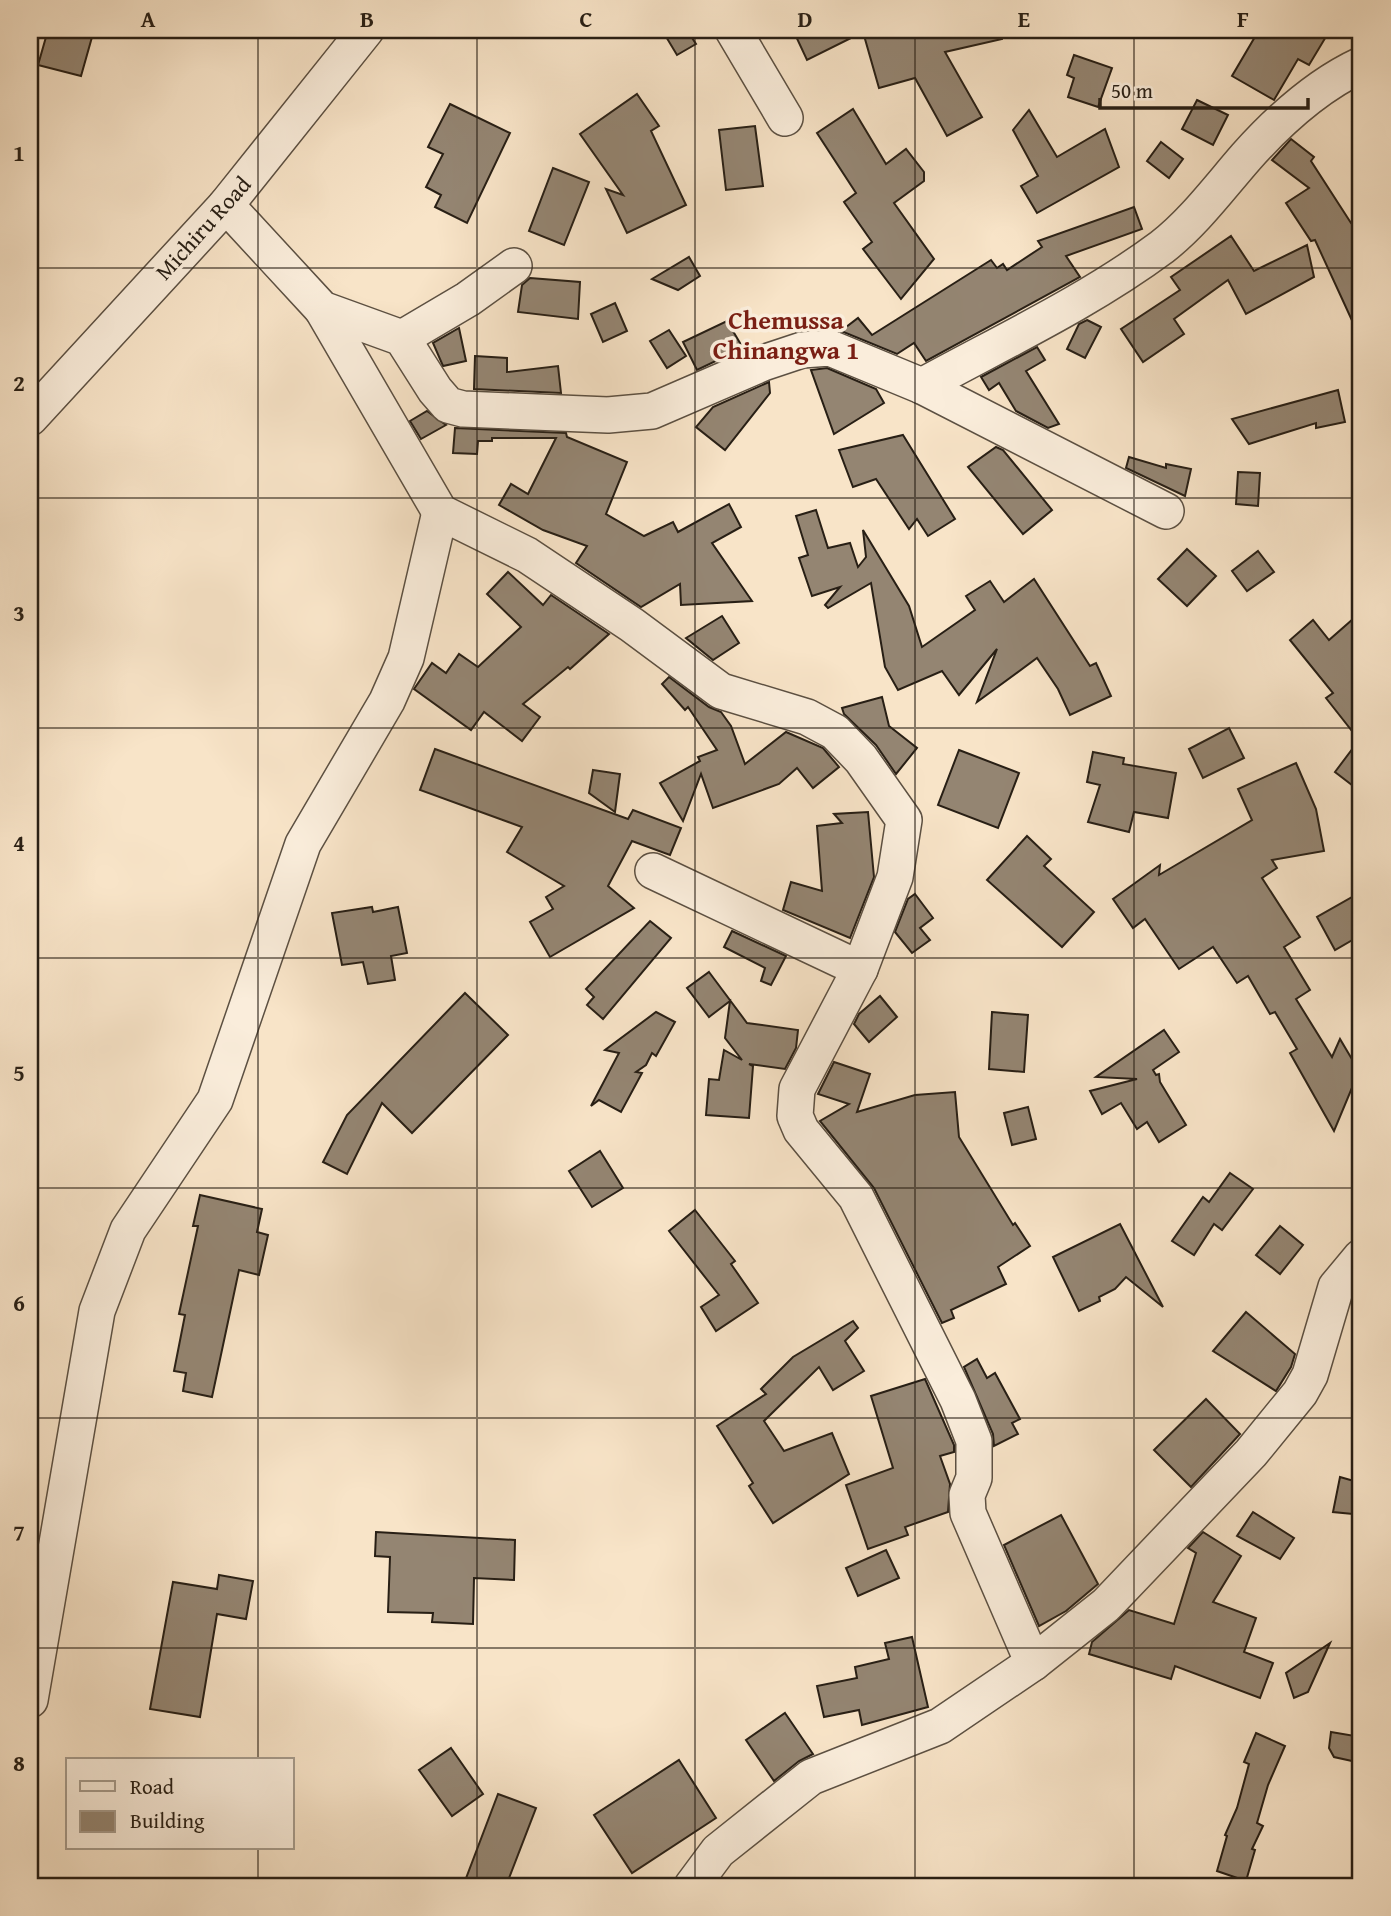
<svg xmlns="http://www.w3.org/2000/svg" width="1391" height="1916" viewBox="0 0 1391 1916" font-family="'Gentium Book Plus',serif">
<rect width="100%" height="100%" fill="#f8e4c8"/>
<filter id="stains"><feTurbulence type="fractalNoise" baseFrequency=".00286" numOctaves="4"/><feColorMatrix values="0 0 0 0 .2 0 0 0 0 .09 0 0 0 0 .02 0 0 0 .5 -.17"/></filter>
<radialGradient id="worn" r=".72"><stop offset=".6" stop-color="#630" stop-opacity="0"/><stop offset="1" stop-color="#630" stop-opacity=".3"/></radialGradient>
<g fill="#948572" stroke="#281f15" stroke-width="2">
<path d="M 48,30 L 94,30 L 81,76 L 38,65 Z"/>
<path d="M 662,30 L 687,30 L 696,44 L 677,55 Z"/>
<path d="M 793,30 L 1001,30 L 1002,39 L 945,52 L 982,117 L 947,136 L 915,78 L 879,88 L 863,32 L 807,60 Z"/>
<path d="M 1259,30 L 1330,30 L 1309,65 L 1298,59 L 1274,100 L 1232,76 Z"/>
<path d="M 1074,55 L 1112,68 L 1098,107 L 1068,97 L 1074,78 L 1067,75 Z"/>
<path d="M 637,94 L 659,126 L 651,131 L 686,205 L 627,233 L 606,189 L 623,195 L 580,134 Z"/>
<path d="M 1197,100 L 1228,115 L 1213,145 L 1182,129 Z"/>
<path d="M 450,104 L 510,133 L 467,223 L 435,207 L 441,195 L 426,187 L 443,154 L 428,147 Z"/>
<path d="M 853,109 L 886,164 L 906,149 L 924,172 L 924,181 L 894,203 L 934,259 L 901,299 L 863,249 L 872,242 L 844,202 L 856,193 L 817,133 Z"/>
<path d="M 1029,110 L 1057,157 L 1105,129 L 1119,167 L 1037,213 L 1021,186 L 1038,176 L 1013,130 Z"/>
<path d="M 755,126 L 763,186 L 726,190 L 719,130 Z"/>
<path d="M 1291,139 L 1314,157 L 1311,161 L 1351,223 L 1361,218 L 1361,340 L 1315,240 L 1311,241 L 1286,203 L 1309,188 L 1272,160 Z"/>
<path d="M 1161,142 L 1183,159 L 1169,178 L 1147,161 Z"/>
<path d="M 553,168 L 589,182 L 564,245 L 529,231 Z"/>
<path d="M 1134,207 L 1142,229 L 1066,256 L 1080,277 L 926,361 L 914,343 L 897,354 L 841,331 L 858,318 L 872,335 L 991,260 L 997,268 L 1003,264 L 1007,270 L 1042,247 L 1038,241 Z"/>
<path d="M 1231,236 L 1254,271 L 1307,245 L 1314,277 L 1246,314 L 1228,280 L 1174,319 L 1184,334 L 1143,362 L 1121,329 L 1180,290 L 1171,277 Z"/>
<path d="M 689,257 L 700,276 L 678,290 L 652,279 Z"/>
<path d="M 530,278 L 580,282 L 578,319 L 518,312 L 522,285 Z"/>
<path d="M 615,303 L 627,331 L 603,342 L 591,314 Z"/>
<path d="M 1087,320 L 1101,327 L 1085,358 L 1067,349 L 1079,324 Z"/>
<path d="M 727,321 L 743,348 L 697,370 L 683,342 Z"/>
<path d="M 459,328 L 466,361 L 443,366 L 433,343 Z"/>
<path d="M 669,330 L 686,356 L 667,368 L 650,341 Z"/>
<path d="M 1037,347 L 1045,360 L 1026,371 L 1059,424 L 1048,428 L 1016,411 L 999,383 L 989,390 L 981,377 Z"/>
<path d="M 475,356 L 507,358 L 507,372 L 558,366 L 561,393 L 474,389 Z"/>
<path d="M 827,368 L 876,389 L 884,403 L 834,434 L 811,370 Z"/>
<path d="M 769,382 L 770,393 L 725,450 L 696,427 L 713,407 Z"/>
<path d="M 1338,390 L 1345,422 L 1316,428 L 1316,423 L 1249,444 L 1232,419 Z"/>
<path d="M 427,411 L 446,425 L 421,439 L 410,421 Z"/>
<path d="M 455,428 L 566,433 L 567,437 L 627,462 L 606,514 L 644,536 L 673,522 L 678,532 L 729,504 L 741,527 L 712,543 L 752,601 L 681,605 L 680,584 L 641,607 L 576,563 L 587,546 L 543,530 L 499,505 L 511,484 L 528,494 L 556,438 L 492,438 L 492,441 L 478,441 L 477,454 L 453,453 Z"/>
<path d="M 903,435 L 955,519 L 928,536 L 917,519 L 909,529 L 876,479 L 853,487 L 839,450 Z"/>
<path d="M 996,447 L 1003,450 L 1052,510 L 1023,534 L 968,467 Z"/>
<path d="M 1129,457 L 1166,468 L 1166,464 L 1191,469 L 1185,496 L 1126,468 Z"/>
<path d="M 1238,472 L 1260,473 L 1258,506 L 1236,504 Z"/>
<path d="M 816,510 L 828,548 L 850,543 L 858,567 L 866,557 L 863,530 L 909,606 L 922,647 L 975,610 L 966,596 L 990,581 L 1004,602 L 1034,579 L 1090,666 L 1096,663 L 1111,696 L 1070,715 L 1058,689 L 1037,658 L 977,702 L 997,649 L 959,695 L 942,671 L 898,690 L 885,667 L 871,583 L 828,608 L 825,605 L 840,587 L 812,596 L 799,558 L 808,555 L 796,516 Z"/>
<path d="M 1187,549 L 1216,576 L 1187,606 L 1158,579 Z"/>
<path d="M 1258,551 L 1274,572 L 1247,591 L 1232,571 Z"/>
<path d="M 508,572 L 543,605 L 551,595 L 609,634 L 570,669 L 568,667 L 523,704 L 540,717 L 522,741 L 484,712 L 471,730 L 414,689 L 432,663 L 446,673 L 459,654 L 478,667 L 521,627 L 487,594 Z"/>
<path d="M 1361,612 L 1361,792 L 1335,772 L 1359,740 L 1326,698 L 1333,693 L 1290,640 L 1313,620 L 1329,640 Z"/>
<path d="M 722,616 L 739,643 L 713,660 L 686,638 Z"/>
<path d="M 669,677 L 709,707 L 721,712 L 731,726 L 745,764 L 786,732 L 823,748 L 839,767 L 813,788 L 797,768 L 779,784 L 713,808 L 701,774 L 683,821 L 660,783 L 700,761 L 698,757 L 717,750 L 688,707 L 685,710 L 662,684 Z"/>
<path d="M 882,697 L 889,726 L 917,748 L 896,774 L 876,745 L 844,714 L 842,708 Z"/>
<path d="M 1229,728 L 1244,758 L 1203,778 L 1189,749 Z"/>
<path d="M 435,749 L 628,819 L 633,810 L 681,828 L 670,855 L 632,841 L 608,886 L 634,908 L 550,957 L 530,922 L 553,909 L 546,897 L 564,886 L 507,852 L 522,827 L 420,790 Z"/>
<path d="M 959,750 L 1019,773 L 998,828 L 938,805 Z"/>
<path d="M 1093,752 L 1124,758 L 1123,764 L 1176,773 L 1168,818 L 1134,812 L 1129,832 L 1088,822 L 1100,785 L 1087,782 Z"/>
<path d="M 1296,763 L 1316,809 L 1324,851 L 1272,860 L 1277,868 L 1262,878 L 1300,937 L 1284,947 L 1310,990 L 1296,999 L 1332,1057 L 1340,1039 L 1359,1071 L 1334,1131 L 1290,1053 L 1297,1049 L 1275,1012 L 1270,1014 L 1248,976 L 1237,983 L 1213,947 L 1179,969 L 1145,919 L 1133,928 L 1113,899 L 1160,865 L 1159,875 L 1252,820 L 1238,789 Z"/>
<path d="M 593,770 L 620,774 L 615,812 L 589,793 Z"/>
<path d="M 868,812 L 874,877 L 850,938 L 783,910 L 791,882 L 822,891 L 817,826 L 842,823 L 834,814 Z"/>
<path d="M 1027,836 L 1051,859 L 1044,866 L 1094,912 L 1062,947 L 987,880 Z"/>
<path d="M 1361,892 L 1361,935 L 1335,950 L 1317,917 Z"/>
<path d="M 915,894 L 933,918 L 920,928 L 930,940 L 912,953 L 895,932 L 908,899 Z"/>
<path d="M 372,907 L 373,912 L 398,907 L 407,953 L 391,956 L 395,980 L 368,984 L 363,962 L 342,965 L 332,913 Z"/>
<path d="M 650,921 L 671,938 L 603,1019 L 587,1005 L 594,997 L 586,989 Z"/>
<path d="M 732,931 L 786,956 L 771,985 L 761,981 L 765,968 L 724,947 Z"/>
<path d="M 709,972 L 747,1023 L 798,1030 L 796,1048 L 785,1069 L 749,1064 L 753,1066 L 749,1118 L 706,1115 L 709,1079 L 719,1080 L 724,1050 L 742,1060 L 725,1038 L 730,1001 L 709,1017 L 687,988 Z"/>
<path d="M 465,993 L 508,1035 L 412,1133 L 382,1103 L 347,1174 L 323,1162 L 347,1115 Z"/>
<path d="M 880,996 L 897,1017 L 869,1042 L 854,1024 L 859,1014 Z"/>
<path d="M 656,1012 L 675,1022 L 656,1056 L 652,1053 L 646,1065 L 636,1072 L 642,1073 L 621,1112 L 599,1100 L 591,1106 L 619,1053 L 605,1050 Z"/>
<path d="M 992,1012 L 1028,1015 L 1024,1072 L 989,1069 Z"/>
<path d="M 1164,1030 L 1179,1052 L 1153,1070 L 1156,1075 L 1159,1074 L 1160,1082 L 1186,1125 L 1159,1142 L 1147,1122 L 1137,1129 L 1121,1103 L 1102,1114 L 1090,1091 L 1137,1079 L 1096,1077 Z"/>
<path d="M 834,1062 L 870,1074 L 857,1112 L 915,1095 L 955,1092 L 959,1137 L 1013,1225 L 1015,1223 L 1030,1246 L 998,1267 L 1006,1284 L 951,1310 L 954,1318 L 942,1323 L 874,1188 L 820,1121 L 849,1104 L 818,1094 Z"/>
<path d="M 1028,1107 L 1036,1139 L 1012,1145 L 1004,1113 Z"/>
<path d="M 600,1151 L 623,1188 L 592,1207 L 569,1171 Z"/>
<path d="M 1230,1173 L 1253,1189 L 1222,1230 L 1214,1224 L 1194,1255 L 1172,1241 L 1203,1197 L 1209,1202 Z"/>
<path d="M 200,1195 L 262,1209 L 257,1232 L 268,1235 L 259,1275 L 239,1270 L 212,1397 L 183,1391 L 186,1373 L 174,1371 L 185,1315 L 179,1314 L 198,1226 L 193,1226 Z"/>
<path d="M 695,1210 L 735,1261 L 731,1264 L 758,1303 L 716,1331 L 701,1307 L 719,1295 L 669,1231 Z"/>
<path d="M 1120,1224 L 1163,1307 L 1126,1277 L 1115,1289 L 1099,1297 L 1100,1301 L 1079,1311 L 1053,1257 Z"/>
<path d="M 1280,1226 L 1303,1245 L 1280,1274 L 1256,1255 Z"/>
<path d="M 1246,1312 L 1295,1354 L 1291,1367 L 1276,1391 L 1213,1351 Z"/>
<path d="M 853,1321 L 858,1328 L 845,1341 L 864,1371 L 833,1390 L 819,1367 L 764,1421 L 784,1451 L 832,1433 L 849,1474 L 773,1523 L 749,1486 L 753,1483 L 717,1426 L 766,1394 L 761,1389 L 793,1357 Z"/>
<path d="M 977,1359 L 987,1378 L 995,1373 L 1020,1419 L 1012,1423 L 1018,1434 L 994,1446 L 993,1434 L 964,1367 Z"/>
<path d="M 925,1379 L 954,1445 L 954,1452 L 940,1456 L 950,1484 L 948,1512 L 905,1527 L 908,1535 L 868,1549 L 846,1485 L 893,1468 L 871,1396 Z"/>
<path d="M 1206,1399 L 1240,1434 L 1191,1487 L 1154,1450 Z"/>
<path d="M 1340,1477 L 1361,1483 L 1361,1509 L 1353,1514 L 1333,1512 Z"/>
<path d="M 1253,1512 L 1294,1538 L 1280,1559 L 1237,1536 Z"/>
<path d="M 1061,1515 L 1098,1584 L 1066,1611 L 1039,1626 L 1004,1545 Z"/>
<path d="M 376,1532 L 515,1540 L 514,1580 L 474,1578 L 473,1624 L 432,1622 L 433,1613 L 388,1612 L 390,1557 L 375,1556 Z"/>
<path d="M 1203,1532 L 1241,1556 L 1213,1602 L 1256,1618 L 1244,1652 L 1273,1663 L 1260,1698 L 1175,1666 L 1171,1679 L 1089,1654 L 1092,1642 L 1129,1610 L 1174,1624 L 1196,1553 L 1188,1548 Z"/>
<path d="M 886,1550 L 899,1578 L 858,1596 L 846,1568 Z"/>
<path d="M 219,1575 L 253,1581 L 246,1619 L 217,1614 L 200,1717 L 150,1709 L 173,1582 L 217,1589 Z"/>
<path d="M 912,1637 L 928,1707 L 862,1725 L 859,1710 L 824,1717 L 817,1686 L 857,1678 L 855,1667 L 889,1659 L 885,1643 Z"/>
<path d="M 1330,1643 L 1308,1692 L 1294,1698 L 1286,1673 Z"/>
<path d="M 785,1713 L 813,1754 L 799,1761 L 774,1781 L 746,1740 Z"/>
<path d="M 1331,1732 L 1361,1737 L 1361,1763 L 1334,1757 L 1329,1748 Z"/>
<path d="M 1256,1733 L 1285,1746 L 1268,1785 L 1257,1823 L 1263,1826 L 1252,1849 L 1255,1850 L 1246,1881 L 1217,1871 L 1227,1836 L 1225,1835 L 1237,1808 L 1249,1764 L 1244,1762 Z"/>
<path d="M 451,1748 L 483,1794 L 452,1816 L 419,1770 Z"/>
<path d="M 679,1760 L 716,1818 L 632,1873 L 594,1815 Z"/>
<path d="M 498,1794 L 536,1808 L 506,1886 L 478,1886 L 465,1881 Z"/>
</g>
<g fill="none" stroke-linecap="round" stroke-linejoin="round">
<defs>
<g id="minor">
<path d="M 733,30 L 785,118"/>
<path d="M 226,205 L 322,309 L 402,338 L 435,390 L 448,405 L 463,409 L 608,415 L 652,411 L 763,363 L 802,350 L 830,348 L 922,386 L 1166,511"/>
<path d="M 322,309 L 440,512 L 527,555 L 632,625 L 721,691 L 807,717 L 835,732 L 861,759 L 904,820 L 895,877 L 860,969 L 797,1089 L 795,1116 L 801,1130 L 856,1197 L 958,1400 L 974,1441 L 974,1478 L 967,1495 L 968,1513 L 1033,1663"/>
<path d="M 402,338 L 468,299 L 514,266"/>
<path d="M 922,386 C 1002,342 1088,302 1162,247 C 1194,222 1219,188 1246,157 C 1279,120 1316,86 1361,65"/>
<path d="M 30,418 L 226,205 L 366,30"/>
<path d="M 653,871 L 860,969"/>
<path d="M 30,1700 L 97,1311 L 128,1230 L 215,1100 L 303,844 L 387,701 L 406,658 L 440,512"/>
<path d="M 692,1886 L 718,1851 L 811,1777 L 940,1726 L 1033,1663 L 1106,1605 L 1251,1453 L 1300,1393 L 1310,1375 L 1336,1287 L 1361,1257"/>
</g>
</defs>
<use href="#minor" stroke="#5c5042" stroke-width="38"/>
<use href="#minor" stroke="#faeddb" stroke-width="35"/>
</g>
<path fill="none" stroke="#281f15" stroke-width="2" stroke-opacity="0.55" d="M 258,30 L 258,1760M 477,30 L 477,1886M 695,30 L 695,1886M 915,30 L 915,1886M 1134,30 L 1134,1886M 30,268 L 1361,268M 30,498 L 1361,498M 30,728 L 1361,728M 30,958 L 1361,958M 30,1188 L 1361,1188M 30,1418 L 1361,1418M 30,1648 L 1361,1648M 258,1848 L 258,1886"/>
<g text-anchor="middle" stroke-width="7" stroke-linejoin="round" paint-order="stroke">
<g font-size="23" fill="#281f15" stroke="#faeddb">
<text transform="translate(203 228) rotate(-48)" y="8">Michiru Road</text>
</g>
<g font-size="26" font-weight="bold" fill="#7a1f14" stroke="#faeddb">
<text x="786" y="329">Chemussa<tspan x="786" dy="30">Chinangwa 1</tspan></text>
</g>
</g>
<rect width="1391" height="1916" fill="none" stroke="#f8e4c8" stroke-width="77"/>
<rect x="66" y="1758" width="228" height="91" fill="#faeddb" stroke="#a69b8c" stroke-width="2"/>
<rect x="80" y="1781" width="35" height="10" fill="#faeddb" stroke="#a69b8c" stroke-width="2"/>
<text x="130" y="1794" font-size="21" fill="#281f15">Road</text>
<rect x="80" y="1811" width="35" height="21" fill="#948572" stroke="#a69b8c" stroke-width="2"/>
<text x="130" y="1828" font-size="21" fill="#281f15">Building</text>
<path d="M1100 98v10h208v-10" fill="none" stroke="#281f15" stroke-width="3.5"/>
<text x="1111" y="98" font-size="21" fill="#281f15" stroke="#faeddb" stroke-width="5" paint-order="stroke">50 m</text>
<rect x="38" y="38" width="1314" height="1840" fill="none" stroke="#281f15" stroke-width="2.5"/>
<g font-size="23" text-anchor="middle" font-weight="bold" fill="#281f15">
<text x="148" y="27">A</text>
<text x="367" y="27">B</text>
<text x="586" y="27">C</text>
<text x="805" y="27">D</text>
<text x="1024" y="27">E</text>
<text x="1243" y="27">F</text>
<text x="19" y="161">1</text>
<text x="19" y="391">2</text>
<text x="19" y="621">3</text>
<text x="19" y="851">4</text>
<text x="19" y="1081">5</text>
<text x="19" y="1311">6</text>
<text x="19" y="1541">7</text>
<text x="19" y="1771">8</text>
</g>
<rect width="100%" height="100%" filter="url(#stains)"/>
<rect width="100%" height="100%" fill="url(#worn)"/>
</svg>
